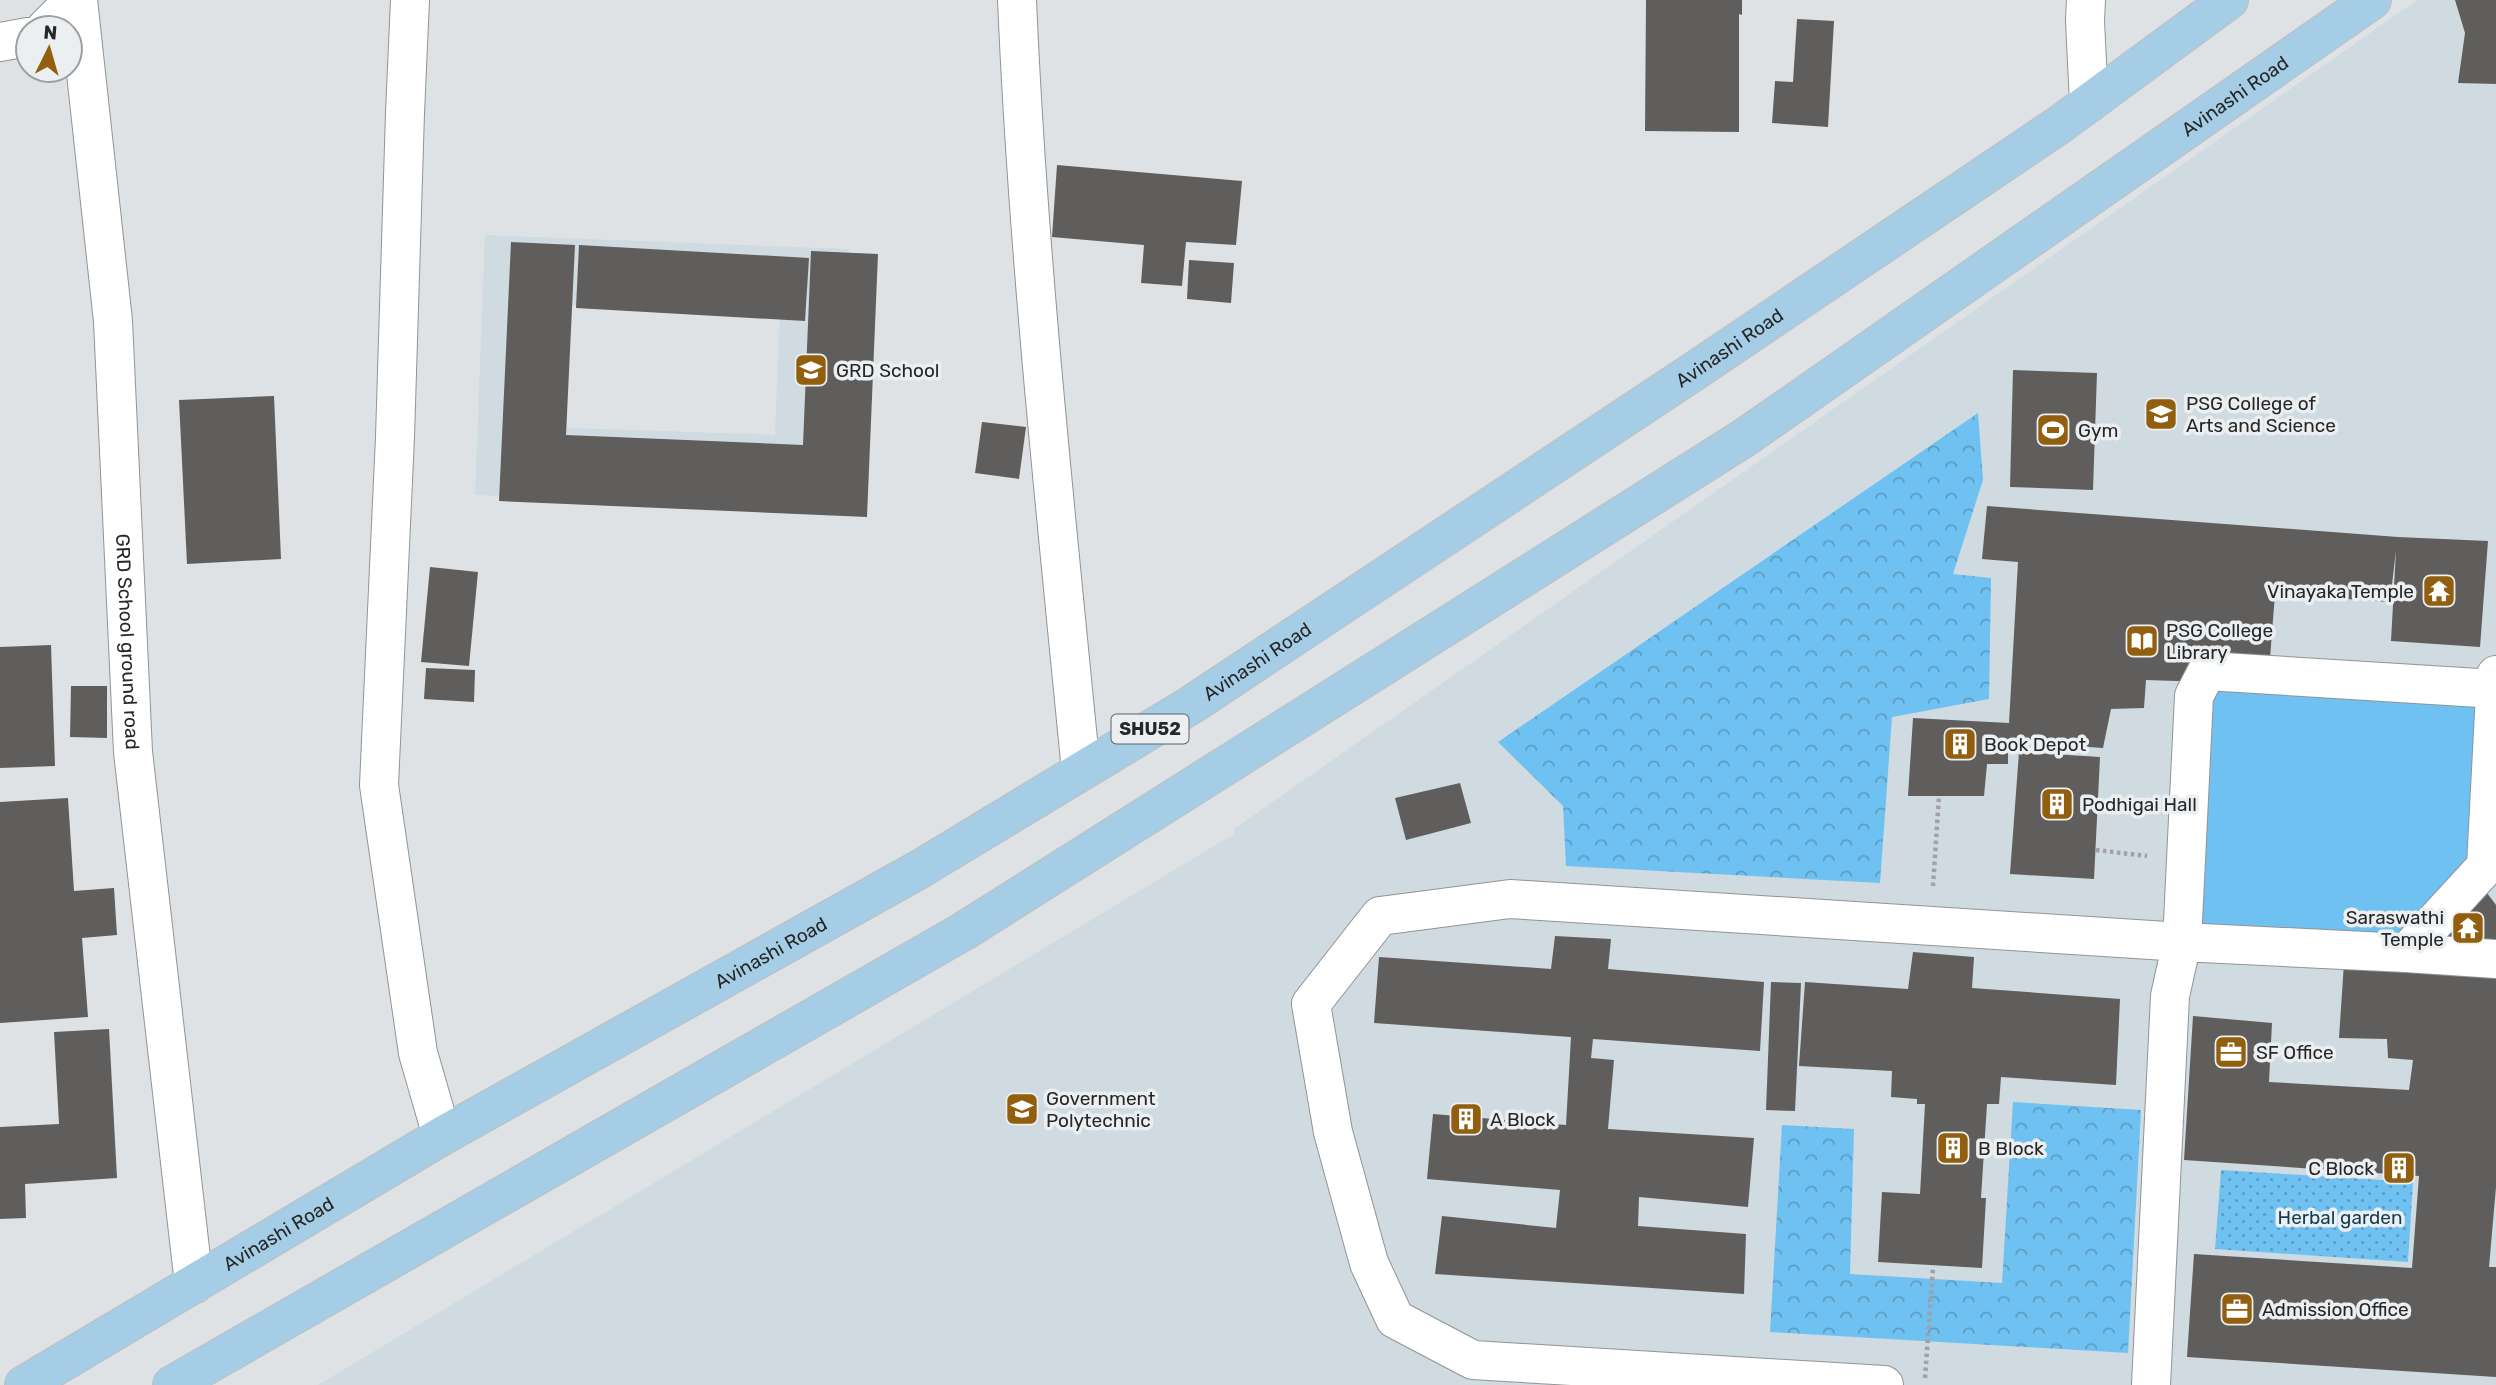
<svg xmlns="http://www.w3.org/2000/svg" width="2496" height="1385" viewBox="0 0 2496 1385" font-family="Rubik,sans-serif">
<defs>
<pattern id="forest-crowns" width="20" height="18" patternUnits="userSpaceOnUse" patternTransform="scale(1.75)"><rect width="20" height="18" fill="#6fc1f1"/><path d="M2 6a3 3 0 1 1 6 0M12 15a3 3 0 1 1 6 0" fill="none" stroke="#5b9dc3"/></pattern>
<pattern id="garden-dots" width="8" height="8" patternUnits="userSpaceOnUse" patternTransform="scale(1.75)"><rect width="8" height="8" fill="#6fc1f1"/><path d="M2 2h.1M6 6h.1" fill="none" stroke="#5b9dc3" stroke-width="1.8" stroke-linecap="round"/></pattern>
</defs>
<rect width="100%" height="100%" fill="#dfe2e4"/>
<g fill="#cfdae1" fill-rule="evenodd">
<path d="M 2417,0 L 2496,0 L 2496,1385 L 318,1385 L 1234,834 L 1234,829 Z"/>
<path d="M 485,235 L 849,249 L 840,508 L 475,495 ZM 547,304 L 780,314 L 775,435 L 542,427 Z"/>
</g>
<path fill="#6fc1f1" d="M 2210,682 L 2481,703 L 2472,858 L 2396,939 L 2199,927 Z"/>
<g fill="url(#forest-crowns)">
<path d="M 1978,413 L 1983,480 L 1953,574 L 1991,578 L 1989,699 L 1892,717 L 1880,883 L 1566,866 L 1563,806 L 1498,742 Z"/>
<path d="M 2013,1102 L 2141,1110 L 2128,1353 L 1770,1332 L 1782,1125 L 1854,1129 L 1850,1274 L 2002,1283 Z"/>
</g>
<path fill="url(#garden-dots)" d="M 2221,1170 L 2413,1182 L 2408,1262 L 2215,1249 Z"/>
<g fill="#605e5c">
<path d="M 1646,0 L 1742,0 L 1742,15 L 1739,14 L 1739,132 L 1645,131 Z"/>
<path d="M 2455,0 L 2496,0 L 2496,84 L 2458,83 L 2465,33 Z"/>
<path d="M 1797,19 L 1834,21 L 1828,127 L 1772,123 L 1775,81 L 1793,82 Z"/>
<path d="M 1057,165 L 1242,181 L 1236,245 L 1186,242 L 1182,286 L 1141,283 L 1144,245 L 1052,237 Z"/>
<path d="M 511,242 L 575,245 L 566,435 L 803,445 L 811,251 L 878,254 L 867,517 L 499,501 Z"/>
<path d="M 579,245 L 809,258 L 805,321 L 576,308 Z"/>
<path d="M 1189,260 L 1234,263 L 1231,303 L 1187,299 Z"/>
<path d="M 2013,370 L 2097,373 L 2093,490 L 2010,487 Z"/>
<path d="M 274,396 L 281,559 L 187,564 L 179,400 Z"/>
<path d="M 982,422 L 1026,427 L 1019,479 L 975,473 Z"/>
<path d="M 1987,506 L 2398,537 L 2488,541 L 2480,647 L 2391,641 L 2396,550 L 2390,602 L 2275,594 L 2268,684 L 2146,680 L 2144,708 L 2111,709 L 2103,748 L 2008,741 L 2008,764 L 1987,764 L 1984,796 L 1908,796 L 1913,718 L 2009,723 L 2018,562 L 1982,559 Z"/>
<path d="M 430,567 L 478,572 L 469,666 L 421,662 Z"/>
<path d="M 51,645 L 55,766 L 0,768 L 0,647 Z"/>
<path d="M 426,668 L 475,670 L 474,702 L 424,699 Z"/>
<path d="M 71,686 L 107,686 L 107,738 L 70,737 Z"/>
<path d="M 2019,752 L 2100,757 L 2094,879 L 2010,874 Z"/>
<path d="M 1460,783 L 1471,823 L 1406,840 L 1395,798 Z"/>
<path d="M 68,798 L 74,891 L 114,888 L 117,935 L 82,938 L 88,1017 L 0,1023 L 0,802 Z"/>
<path d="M 2484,889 L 2496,905 L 2496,950 L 2425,945 Z"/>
<path d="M 1555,936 L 1611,939 L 1608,969 L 1764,982 L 1760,1051 L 1593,1039 L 1591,1058 L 1614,1060 L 1608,1129 L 1754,1138 L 1748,1207 L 1639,1197 L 1638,1226 L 1746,1234 L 1744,1294 L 1435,1274 L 1442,1216 L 1556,1228 L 1560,1190 L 1427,1179 L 1433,1114 L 1566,1125 L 1571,1037 L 1374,1023 L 1379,957 L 1551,969 Z"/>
<path d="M 1913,952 L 1974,957 L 1972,988 L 2120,999 L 2116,1085 L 2001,1077 L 1999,1104 L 1987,1104 L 1981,1198 L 1986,1198 L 1982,1268 L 1878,1262 L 1882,1192 L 1920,1194 L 1925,1104 L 1917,1104 L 1917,1099 L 1891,1097 L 1892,1071 L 1799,1066 L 1805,982 L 1908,989 Z"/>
<path d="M 2344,963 L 2496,973 L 2496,1187 L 2489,1267 L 2496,1267 L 2496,1377 L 2187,1357 L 2194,1254 L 2412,1268 L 2419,1176 L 2184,1160 L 2193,1016 L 2272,1023 L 2269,1082 L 2409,1090 L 2413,1060 L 2388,1058 L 2387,1039 L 2339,1038 Z"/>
<path d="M 1771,982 L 1801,983 L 1795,1111 L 1766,1110 Z"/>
<path d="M 109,1029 L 117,1178 L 25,1184 L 26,1218 L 0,1219 L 0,1127 L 59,1124 L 54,1032 Z"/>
</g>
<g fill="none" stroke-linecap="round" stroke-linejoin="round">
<defs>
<g id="minor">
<path id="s1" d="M 78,0 L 113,321 L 133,752 L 194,1284"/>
<path d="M 410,0 L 405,113 L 395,437 L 379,785 L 418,1053 L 442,1136"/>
<path d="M 1017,0 C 1028,258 1056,514 1081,771"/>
<path d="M 2086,0 L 2085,21 L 2089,103"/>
<path d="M 46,28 L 74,0"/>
<path d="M 0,42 L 28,37"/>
<path d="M 2406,953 L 2496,959"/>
<path d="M 1884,1385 L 1473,1360 L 1395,1319 L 1369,1263 L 1333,1132 L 1311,1004 L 1380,916 L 1510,899 L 2182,942 L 2194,696 L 2207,671 L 2496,689"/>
<path d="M 2151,1385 L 2170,996 L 2182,942 L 2406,953 L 2486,866 L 2496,675"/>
</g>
<g id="major">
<path id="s2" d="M 24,1385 L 442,1136 L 920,869 L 1191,705 L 1693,372 L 2059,125 L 2229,0"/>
<path id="s3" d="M 172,1385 L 964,931 L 1744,438 L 2372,0"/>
</g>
</defs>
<use href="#minor" stroke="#919496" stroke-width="40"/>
<use href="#major" stroke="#bebebe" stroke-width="40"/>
<g stroke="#a0a2a4" stroke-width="4.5" stroke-dasharray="3.5 3.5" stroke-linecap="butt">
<path d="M 2096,850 L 2147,856"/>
<path d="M 1933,886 L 1939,796"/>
<path d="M 1925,1378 L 1933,1267"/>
</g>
<use href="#minor" stroke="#fff" stroke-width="38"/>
<use href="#major" stroke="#a5cee6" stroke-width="38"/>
</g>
<defs>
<symbol id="school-square" viewBox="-11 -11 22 22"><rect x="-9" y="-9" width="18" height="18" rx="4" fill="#915f0e" stroke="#eceff1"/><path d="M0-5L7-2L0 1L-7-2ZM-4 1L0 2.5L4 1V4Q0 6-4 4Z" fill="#fff"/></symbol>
<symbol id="university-square" viewBox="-11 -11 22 22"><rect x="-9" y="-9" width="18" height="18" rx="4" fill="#915f0e" stroke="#eceff1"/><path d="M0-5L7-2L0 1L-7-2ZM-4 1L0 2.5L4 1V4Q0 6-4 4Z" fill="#fff"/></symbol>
<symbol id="stadium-square" viewBox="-11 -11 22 22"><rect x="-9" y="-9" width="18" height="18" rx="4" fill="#915f0e" stroke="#eceff1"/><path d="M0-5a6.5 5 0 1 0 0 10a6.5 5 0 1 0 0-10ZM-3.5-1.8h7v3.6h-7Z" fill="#fff"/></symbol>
<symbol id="temple-square" viewBox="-11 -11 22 22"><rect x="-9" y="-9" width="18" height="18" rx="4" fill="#915f0e" stroke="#eceff1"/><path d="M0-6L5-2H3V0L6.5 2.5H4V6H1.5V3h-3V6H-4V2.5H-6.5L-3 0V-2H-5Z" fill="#fff"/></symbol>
<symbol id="library-square" viewBox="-11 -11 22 22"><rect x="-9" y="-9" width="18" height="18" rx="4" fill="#915f0e" stroke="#eceff1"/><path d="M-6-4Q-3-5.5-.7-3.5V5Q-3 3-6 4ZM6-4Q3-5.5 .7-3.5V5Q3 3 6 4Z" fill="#fff"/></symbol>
<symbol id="building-square" viewBox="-11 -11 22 22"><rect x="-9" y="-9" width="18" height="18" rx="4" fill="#915f0e" stroke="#eceff1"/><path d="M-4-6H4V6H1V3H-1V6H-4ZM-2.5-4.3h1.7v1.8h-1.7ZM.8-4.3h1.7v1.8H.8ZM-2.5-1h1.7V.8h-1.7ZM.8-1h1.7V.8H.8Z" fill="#fff"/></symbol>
<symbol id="office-square" viewBox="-11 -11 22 22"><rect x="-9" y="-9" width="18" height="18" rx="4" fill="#915f0e" stroke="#eceff1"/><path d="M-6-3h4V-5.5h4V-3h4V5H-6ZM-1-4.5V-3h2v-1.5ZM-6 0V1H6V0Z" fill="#fff"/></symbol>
</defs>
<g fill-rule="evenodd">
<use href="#school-square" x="792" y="351" width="38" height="38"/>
<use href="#university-square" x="2142" y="395" width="38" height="38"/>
<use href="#stadium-square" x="2034" y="411" width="38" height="38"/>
<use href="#temple-square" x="2420" y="572" width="38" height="38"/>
<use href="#library-square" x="2123" y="622" width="38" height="38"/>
<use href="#building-square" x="1941" y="725" width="38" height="38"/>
<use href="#building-square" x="2038" y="785" width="38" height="38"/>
<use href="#temple-square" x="2449" y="909" width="38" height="38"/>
<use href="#office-square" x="2212" y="1033" width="38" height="38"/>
<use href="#university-square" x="1003" y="1090" width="38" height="38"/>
<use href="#building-square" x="1447" y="1100" width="38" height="38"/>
<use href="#building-square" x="1934" y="1129" width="38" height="38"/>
<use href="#building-square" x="2380" y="1149" width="38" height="38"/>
<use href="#office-square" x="2218" y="1290" width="38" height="38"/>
</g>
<g text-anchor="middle" stroke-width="7" stroke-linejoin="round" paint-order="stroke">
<rect fill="#eceff1" stroke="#616364" stroke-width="2" x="1111.5" y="714.5" width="77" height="29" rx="5"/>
<g font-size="18" font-weight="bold" fill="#262728">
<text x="1150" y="735">SHU52</text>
</g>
<g font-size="19" fill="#262728" stroke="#eceff1">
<text dy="7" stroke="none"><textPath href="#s3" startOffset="2434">Avinashi Road</textPath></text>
<text dy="7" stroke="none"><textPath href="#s2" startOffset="1997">Avinashi Road</textPath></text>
<text dy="7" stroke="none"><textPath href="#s1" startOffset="644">GRD School ground road</textPath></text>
<text dy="7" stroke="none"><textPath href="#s2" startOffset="1430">Avinashi Road</textPath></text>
<text dy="7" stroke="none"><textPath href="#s2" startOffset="863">Avinashi Road</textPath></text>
<text dy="7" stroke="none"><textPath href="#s2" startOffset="296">Avinashi Road</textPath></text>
</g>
<g font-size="19" fill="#262728" stroke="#eceff1" text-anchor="start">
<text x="836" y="377">GRD School</text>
<text x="2186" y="410">PSG College of<tspan x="2186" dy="22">Arts and Science</tspan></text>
<text x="2078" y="437">Gym</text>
<text x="2414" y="598" text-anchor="end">Vinayaka Temple</text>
<text x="2166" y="637">PSG College<tspan x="2166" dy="22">Library</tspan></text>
<text x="1984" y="751">Book Depot</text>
<text x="2082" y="811">Podhigai Hall</text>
<text x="2444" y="924" text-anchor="end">Saraswathi<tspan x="2444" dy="22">Temple</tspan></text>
<text x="2256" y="1059">SF Office</text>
<text x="1046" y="1105">Government<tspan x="1046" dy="22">Polytechnic</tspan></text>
<text x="1490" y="1126">A Block</text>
<text x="1978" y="1155">B Block</text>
<text x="2374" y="1175" text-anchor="end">C Block</text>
<text x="2262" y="1316">Admission Office</text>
</g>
<g font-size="19" fill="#103c54" stroke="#eceff1">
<text x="2340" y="1224">Herbal garden</text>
</g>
</g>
<g transform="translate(49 49) rotate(5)"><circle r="33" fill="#eceff1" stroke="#9d9fa1" stroke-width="2"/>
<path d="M0-5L12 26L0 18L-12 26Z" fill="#915f0e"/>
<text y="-10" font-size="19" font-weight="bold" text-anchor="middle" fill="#262728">N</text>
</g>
</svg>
